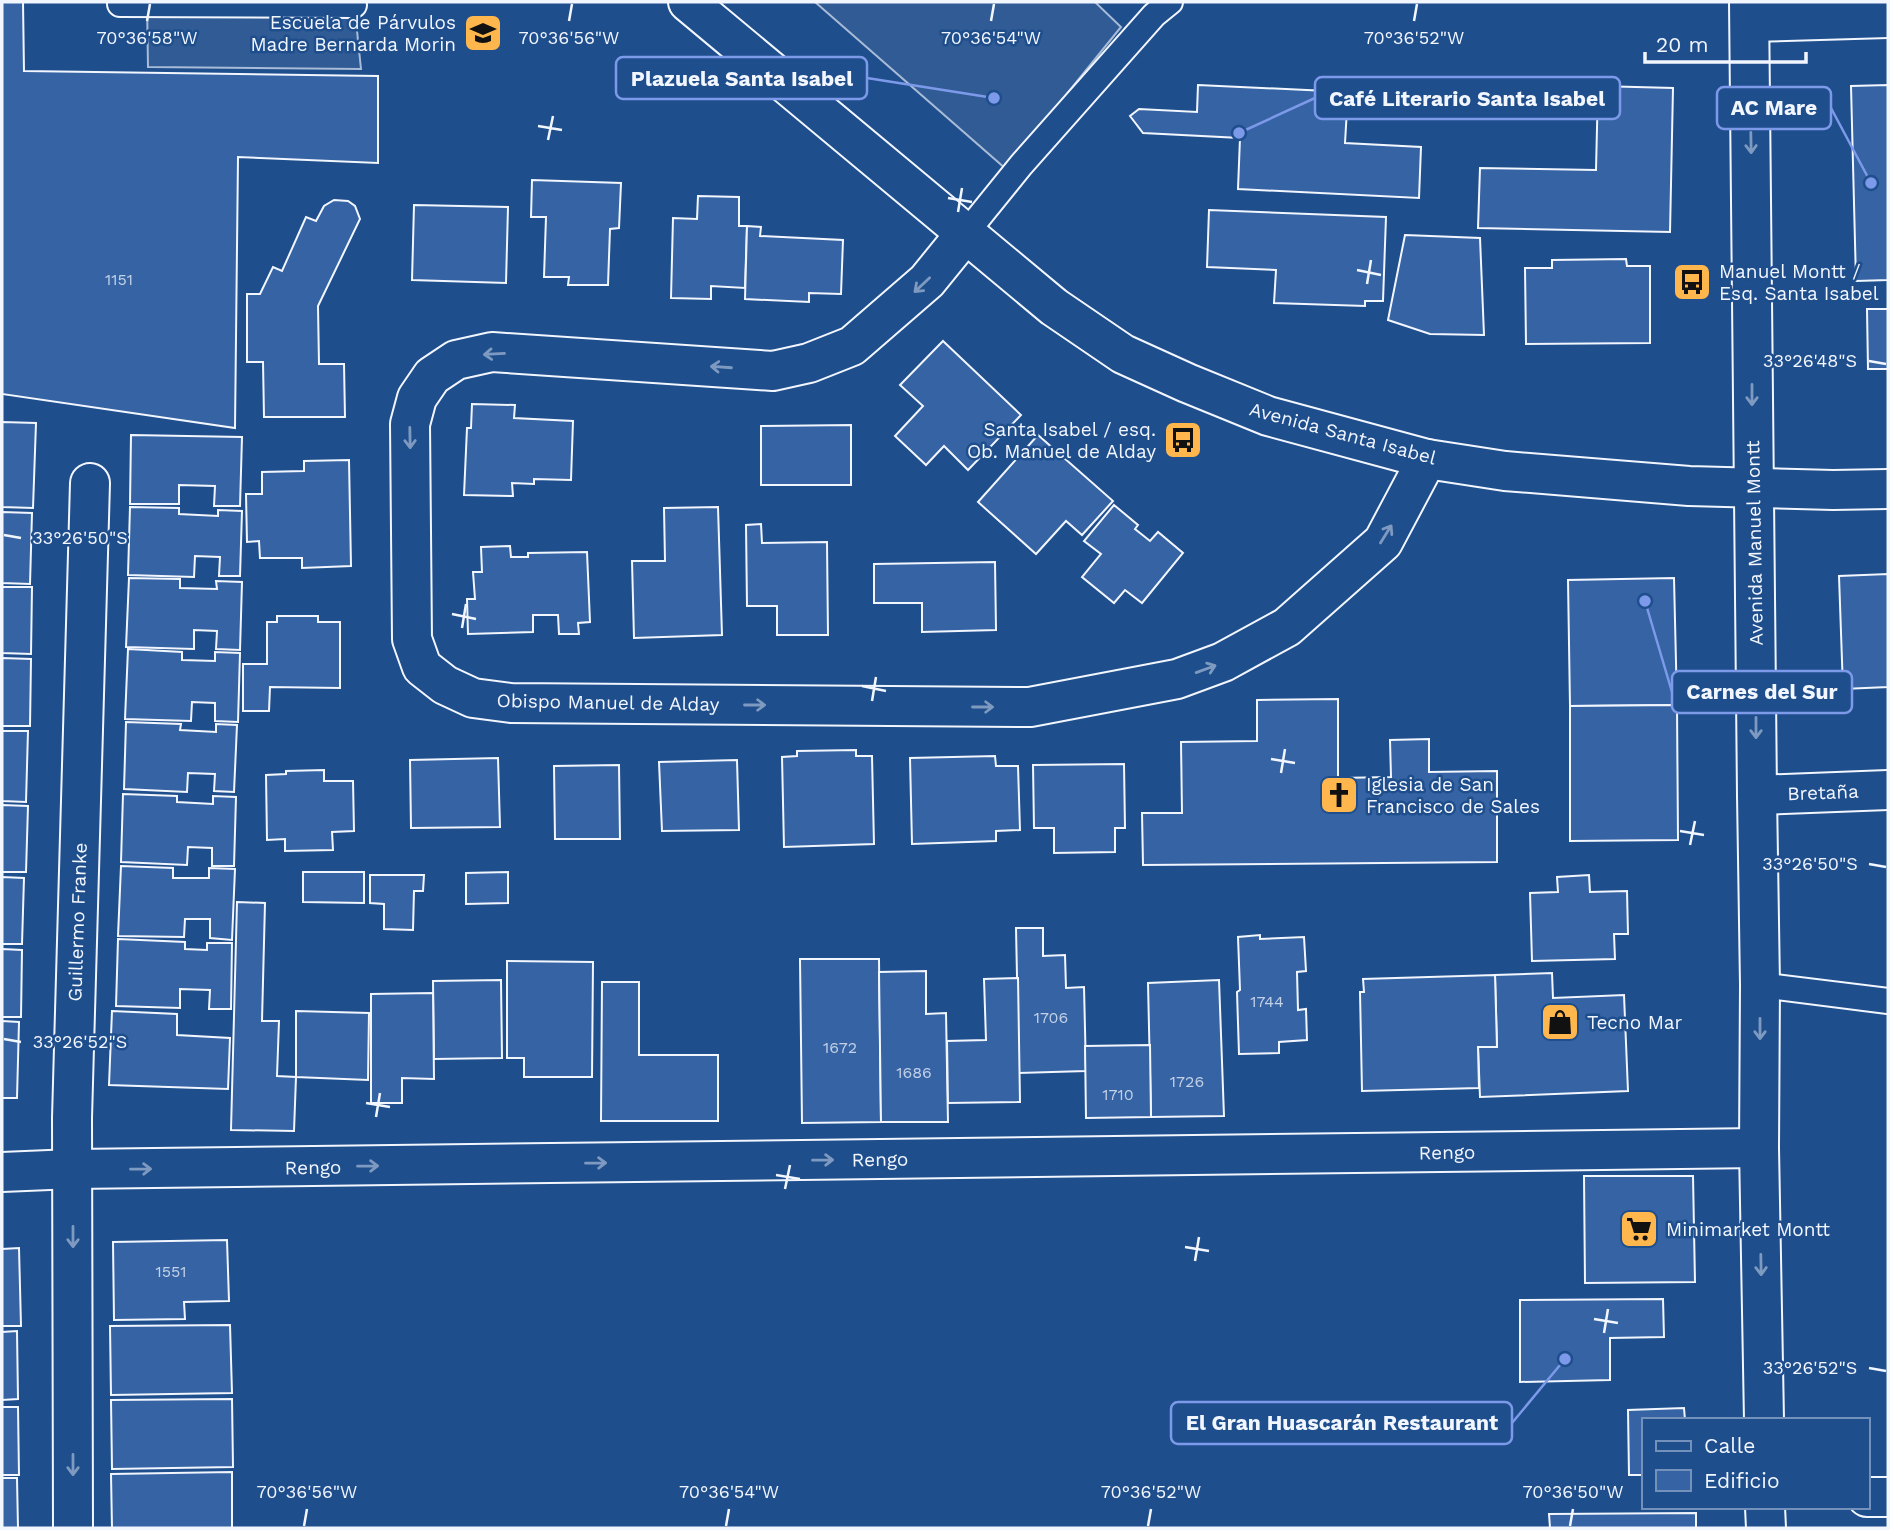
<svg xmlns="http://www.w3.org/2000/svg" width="1890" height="1530" viewBox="0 0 1890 1530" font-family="'Work Sans',sans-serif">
<rect width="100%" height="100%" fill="#1f4e8c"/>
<g fill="#305b95" stroke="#a8bbd7" stroke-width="2">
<path d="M 147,2 L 354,2 L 361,69 L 148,67 Z"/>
<path d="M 815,2 L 1095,2 L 1121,27 L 1006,169 Z"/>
</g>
<g fill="#3563a3" stroke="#f2f6ff" stroke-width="2">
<path d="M 2,2 L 23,2 L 24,71 L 378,76 L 378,163 L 238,157 L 235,428 L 2,394 Z"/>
<path d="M 1198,85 L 1348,92 L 1345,143 L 1421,147 L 1419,198 L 1238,189 L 1240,138 L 1143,133 L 1130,116 L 1139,109 L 1197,112 Z"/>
<path d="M 1888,85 L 1888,280 L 1856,281 L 1851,86 Z"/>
<path d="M 1598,86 L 1673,88 L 1670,232 L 1478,228 L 1480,168 L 1596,170 Z"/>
<path d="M 532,180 L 621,183 L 619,228 L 610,229 L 608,285 L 568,285 L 569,277 L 544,277 L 546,217 L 531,217 Z"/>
<path d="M 698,196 L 739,197 L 739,226 L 747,226 L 745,288 L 711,286 L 711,299 L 671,298 L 673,218 L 697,219 Z"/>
<path d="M 334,200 L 348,201 L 355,206 L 360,219 L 318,306 L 319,364 L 344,364 L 345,417 L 264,417 L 263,362 L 247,362 L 247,294 L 260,294 L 273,267 L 282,271 L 306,217 L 316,221 L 324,206 Z"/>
<path d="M 414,205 L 508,207 L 506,283 L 412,280 Z"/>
<path d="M 1209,210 L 1386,217 L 1383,301 L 1365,301 L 1365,306 L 1274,303 L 1276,270 L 1207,267 Z"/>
<path d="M 747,226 L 761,227 L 760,236 L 843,240 L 841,294 L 809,293 L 809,302 L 745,299 Z"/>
<path d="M 1405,235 L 1480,238 L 1484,335 L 1430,334 L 1388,320 Z"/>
<path d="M 1626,259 L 1627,266 L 1650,266 L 1650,343 L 1526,344 L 1525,268 L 1552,268 L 1552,260 Z"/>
<path d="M 1867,309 L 1888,309 L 1888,369 L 1868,369 Z"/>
<path d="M 943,341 L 1021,415 L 968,470 L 944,446 L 926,465 L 895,436 L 923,406 L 900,385 Z"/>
<path d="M 472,404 L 515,405 L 514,418 L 573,421 L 571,480 L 534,479 L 534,484 L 512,483 L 513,496 L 464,495 L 467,428 L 471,428 Z"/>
<path d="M 2,422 L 36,423 L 33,508 L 2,507 Z"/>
<path d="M 851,425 L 851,485 L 761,485 L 761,426 Z"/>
<path d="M 131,435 L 242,437 L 240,506 L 214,506 L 215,486 L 179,485 L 179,504 L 130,504 Z"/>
<path d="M 1038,435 L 1113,501 L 1082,535 L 1066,521 L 1036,554 L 978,502 Z"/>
<path d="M 349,460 L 351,566 L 302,568 L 302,558 L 260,558 L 259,541 L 247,542 L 246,494 L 262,494 L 262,472 L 304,471 L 304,461 Z"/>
<path d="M 1114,505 L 1138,525 L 1135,529 L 1150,541 L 1158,532 L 1183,553 L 1142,603 L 1125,590 L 1114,603 L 1082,577 L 1101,554 L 1084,541 Z"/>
<path d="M 130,507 L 179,508 L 179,514 L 218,516 L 218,510 L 242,511 L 240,576 L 219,576 L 220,557 L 195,556 L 194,577 L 128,575 Z"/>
<path d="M 718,507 L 722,635 L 634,638 L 632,561 L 665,561 L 664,508 Z"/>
<path d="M 2,512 L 32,513 L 30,584 L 2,583 Z"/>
<path d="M 761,524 L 762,543 L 827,542 L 828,635 L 777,635 L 777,606 L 747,606 L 746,525 Z"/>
<path d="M 510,546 L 511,557 L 528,557 L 528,553 L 587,552 L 590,622 L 578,623 L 579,634 L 559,634 L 558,615 L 533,615 L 533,632 L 468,634 L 467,599 L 475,599 L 473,572 L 482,572 L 481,547 Z"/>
<path d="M 995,562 L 996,630 L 922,632 L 922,603 L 874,603 L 874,564 Z"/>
<path d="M 1888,574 L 1888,687 L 1843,689 L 1839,576 Z"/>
<path d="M 129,578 L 180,579 L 180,588 L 217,589 L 216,581 L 242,582 L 240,650 L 216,649 L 217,631 L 194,630 L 194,649 L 126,647 Z"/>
<path d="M 1674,578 L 1677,705 L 1570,706 L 1568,580 Z"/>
<path d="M 2,587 L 32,587 L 31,654 L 2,653 Z"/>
<path d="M 277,616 L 318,616 L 318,622 L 340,622 L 340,688 L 270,687 L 269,711 L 243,711 L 243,664 L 267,664 L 267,622 L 277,622 Z"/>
<path d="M 128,649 L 182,652 L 182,660 L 215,661 L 215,652 L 240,653 L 238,722 L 215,721 L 215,703 L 192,702 L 191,721 L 125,719 Z"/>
<path d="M 2,658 L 31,659 L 30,726 L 2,726 Z"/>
<path d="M 1338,699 L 1338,778 L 1391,777 L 1390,740 L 1429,739 L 1429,772 L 1497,771 L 1497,862 L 1143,865 L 1142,813 L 1182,813 L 1181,742 L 1257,741 L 1257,700 Z"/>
<path d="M 1677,705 L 1678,840 L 1570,841 L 1570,706 Z"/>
<path d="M 126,722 L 181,724 L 180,730 L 216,732 L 216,724 L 237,725 L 234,792 L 214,791 L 215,774 L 188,773 L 187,792 L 124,789 Z"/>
<path d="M 2,731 L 28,731 L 26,802 L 2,801 Z"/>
<path d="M 856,750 L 856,756 L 872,756 L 874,844 L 784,847 L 782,757 L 797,756 L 797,751 Z"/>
<path d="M 995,756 L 996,766 L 1018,766 L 1020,830 L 996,831 L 996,841 L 912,844 L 910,758 Z"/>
<path d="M 498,758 L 500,827 L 411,828 L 410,760 Z"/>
<path d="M 737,760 L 739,830 L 662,831 L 659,762 Z"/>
<path d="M 1124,764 L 1125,828 L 1115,828 L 1115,852 L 1054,853 L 1054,828 L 1034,828 L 1033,765 Z"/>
<path d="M 619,765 L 620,839 L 555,839 L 554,766 Z"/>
<path d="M 324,770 L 324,781 L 353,781 L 354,831 L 332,832 L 333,850 L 285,851 L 285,839 L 267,840 L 266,775 L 286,774 L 286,771 Z"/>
<path d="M 123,794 L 177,796 L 177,802 L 213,804 L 213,796 L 236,797 L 234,866 L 212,866 L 212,848 L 188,847 L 187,865 L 121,862 Z"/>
<path d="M 2,805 L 28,806 L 26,872 L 2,872 Z"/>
<path d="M 121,866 L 173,868 L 173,878 L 209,878 L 209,868 L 235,869 L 232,940 L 210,938 L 210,919 L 185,919 L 184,937 L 118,936 Z"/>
<path d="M 303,872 L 364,872 L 364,903 L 303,902 Z"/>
<path d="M 508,872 L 508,903 L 466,904 L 466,873 Z"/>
<path d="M 370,875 L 424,875 L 423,891 L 414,891 L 413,930 L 384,929 L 384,904 L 370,903 Z"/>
<path d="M 1589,875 L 1590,892 L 1627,891 L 1628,934 L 1614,934 L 1615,959 L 1532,961 L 1530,893 L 1558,892 L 1557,877 Z"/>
<path d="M 2,877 L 24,878 L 22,944 L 2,944 Z"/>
<path d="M 237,902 L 265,903 L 262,1021 L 279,1021 L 277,1076 L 296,1077 L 294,1131 L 231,1130 Z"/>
<path d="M 1016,928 L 1043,928 L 1043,956 L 1065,955 L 1066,988 L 1084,987 L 1086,1071 L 1019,1073 Z"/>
<path d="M 1260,935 L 1260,939 L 1304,937 L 1306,971 L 1297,972 L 1298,1010 L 1306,1009 L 1307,1040 L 1279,1042 L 1279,1053 L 1239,1054 L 1237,992 L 1240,990 L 1238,937 Z"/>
<path d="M 118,939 L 185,942 L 185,949 L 207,950 L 207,943 L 232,943 L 231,1009 L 209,1009 L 210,990 L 180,989 L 180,1008 L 116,1006 Z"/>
<path d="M 2,949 L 22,950 L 21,1017 L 2,1017 Z"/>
<path d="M 800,959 L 879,959 L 881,1122 L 802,1123 Z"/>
<path d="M 507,961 L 593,962 L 592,1077 L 524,1077 L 524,1058 L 507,1058 Z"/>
<path d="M 926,971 L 926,1014 L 946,1013 L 948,1122 L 881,1122 L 879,972 Z"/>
<path d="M 1552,973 L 1553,998 L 1624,995 L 1628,1091 L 1480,1097 L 1478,1047 L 1497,1047 L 1495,975 Z"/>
<path d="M 1495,975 L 1497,1047 L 1478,1047 L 1479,1088 L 1362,1091 L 1360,992 L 1364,992 L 1363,979 Z"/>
<path d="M 1018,978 L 1020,1102 L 948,1103 L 947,1041 L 986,1040 L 984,979 Z"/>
<path d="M 501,980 L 502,1058 L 434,1059 L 433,981 Z"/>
<path d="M 1219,980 L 1224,1116 L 1151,1117 L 1148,983 Z"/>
<path d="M 602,982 L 639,982 L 639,1055 L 718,1055 L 718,1121 L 601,1121 Z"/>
<path d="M 433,993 L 434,1079 L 402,1078 L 402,1103 L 371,1103 L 371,994 Z"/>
<path d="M 112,1011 L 177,1014 L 177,1035 L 230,1038 L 228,1089 L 109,1085 Z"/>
<path d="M 296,1011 L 369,1013 L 368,1080 L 296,1077 Z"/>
<path d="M 2,1021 L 19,1022 L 17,1098 L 2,1098 Z"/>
<path d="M 1150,1045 L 1151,1117 L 1086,1118 L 1085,1046 Z"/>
<path d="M 1584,1176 L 1693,1176 L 1695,1282 L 1585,1283 Z"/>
<path d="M 227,1240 L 229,1301 L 184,1302 L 185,1319 L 114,1320 L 113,1242 Z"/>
<path d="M 19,1248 L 21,1326 L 2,1326 L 2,1249 Z"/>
<path d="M 1663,1299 L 1664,1337 L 1610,1338 L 1610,1380 L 1520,1382 L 1520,1300 Z"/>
<path d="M 230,1325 L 232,1393 L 111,1395 L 110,1326 Z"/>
<path d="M 17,1331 L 18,1399 L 2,1400 L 2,1332 Z"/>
<path d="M 232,1399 L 233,1467 L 112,1469 L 111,1400 Z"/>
<path d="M 2,1407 L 18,1407 L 19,1475 L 2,1475 Z"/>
<path d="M 1684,1408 L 1685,1420 L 1643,1420 L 1643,1475 L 1629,1475 L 1628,1410 Z"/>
<path d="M 232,1472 L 232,1528 L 112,1528 L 111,1474 Z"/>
<path d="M 2,1478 L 17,1478 L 18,1528 L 2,1528 Z"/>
<path d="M 1696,1513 L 1696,1528 L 1550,1528 L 1549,1514 Z"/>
</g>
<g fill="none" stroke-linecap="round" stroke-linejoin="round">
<defs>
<g id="service">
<path d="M 120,2 L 120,4 L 354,5"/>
<path d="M 966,233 L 1021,165 L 1154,15 L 1170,2"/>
<path d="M 1760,985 L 1888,1001"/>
</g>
<g id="minor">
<path d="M 1750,22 L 1888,18"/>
<path d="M 966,233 L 927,281 L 852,346 L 809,363 L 773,371 L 492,352 L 456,360 L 432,376 L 417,398 L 410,424 L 412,639 L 422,667 L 445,685 L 473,698 L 511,703 L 1030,707 L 1177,679 L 1223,662 L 1287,627 L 1383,542 L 1427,459"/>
<path d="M 1757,795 L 1888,790"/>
<path d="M 2,1172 L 73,1169 L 1759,1148"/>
<path d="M 1867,1497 L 1888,1497"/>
<path d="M 73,1528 L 72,1118 L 90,483"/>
</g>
<g id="secondary">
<path d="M 688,2 L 1054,307 L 1123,354 L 1187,383 L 1268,416 L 1427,459 L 1505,471 L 1689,486 L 1833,490 L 1888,489"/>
<path d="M 1749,2 L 1757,795 L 1760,985 L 1759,1148 L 1764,1420"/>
<path d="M 1765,1507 L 1766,1528"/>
</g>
</defs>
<use href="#service" stroke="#f2f6ff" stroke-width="28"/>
<use href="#minor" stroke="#f2f6ff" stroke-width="42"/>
<use href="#secondary" stroke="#f2f6ff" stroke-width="42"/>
<use href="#service" stroke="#1f4e8c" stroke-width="24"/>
<use href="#minor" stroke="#1f4e8c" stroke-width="38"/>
<use href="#secondary" stroke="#1f4e8c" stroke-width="38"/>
</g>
<defs><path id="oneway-shaft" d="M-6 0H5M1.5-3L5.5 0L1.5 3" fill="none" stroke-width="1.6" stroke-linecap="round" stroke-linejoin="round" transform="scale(1.75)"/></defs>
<g stroke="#7e9ac0">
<use href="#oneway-shaft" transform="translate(1751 143) rotate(89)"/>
<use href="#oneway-shaft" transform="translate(922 285) rotate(137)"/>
<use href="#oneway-shaft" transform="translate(494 354) rotate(177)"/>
<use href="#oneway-shaft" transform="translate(721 367) rotate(-176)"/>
<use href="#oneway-shaft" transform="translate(1752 395) rotate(90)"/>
<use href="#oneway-shaft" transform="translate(410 438) rotate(89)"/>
<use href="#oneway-shaft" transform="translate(1386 534) rotate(-58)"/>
<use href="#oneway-shaft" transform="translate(1206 669) rotate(-20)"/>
<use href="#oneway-shaft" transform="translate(755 705)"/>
<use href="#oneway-shaft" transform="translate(983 707)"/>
<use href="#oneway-shaft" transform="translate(1756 728) rotate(90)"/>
<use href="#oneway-shaft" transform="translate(1760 1029) rotate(90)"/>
<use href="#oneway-shaft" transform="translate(823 1160) rotate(-1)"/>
<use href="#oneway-shaft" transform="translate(596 1163) rotate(-1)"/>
<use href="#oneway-shaft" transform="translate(368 1166) rotate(-1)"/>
<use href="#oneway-shaft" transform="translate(141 1169) rotate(-1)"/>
<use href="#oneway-shaft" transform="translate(73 1237) rotate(90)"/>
<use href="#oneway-shaft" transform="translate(1761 1265) rotate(89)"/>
<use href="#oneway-shaft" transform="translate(73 1465) rotate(90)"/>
</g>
<path fill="none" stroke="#f2f6ff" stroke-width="2.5" d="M 147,21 L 150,4M 569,21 L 572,4M 991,21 L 994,4M 1414,21 L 1417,4M 538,126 L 562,130M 548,140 L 553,116M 948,198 L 972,202M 958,212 L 962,188M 1357,270 L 1381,275M 1367,284 L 1371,260M 1869,361 L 1886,364M 4,535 L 21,538M 452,614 L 476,619M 462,628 L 466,604M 862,686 L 886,691M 872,701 L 876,677M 1271,759 L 1295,763M 1281,773 L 1285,749M 1680,831 L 1704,835M 1690,845 L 1695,821M 1869,864 L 1886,867M 4,1039 L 21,1042M 366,1103 L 390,1107M 376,1117 L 380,1093M 776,1175 L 800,1179M 785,1189 L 790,1165M 1185,1247 L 1209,1251M 1195,1261 L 1199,1237M 1594,1319 L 1618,1323M 1604,1333 L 1608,1309M 1869,1368 L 1886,1371M 304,1526 L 307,1509M 726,1526 L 729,1509M 1148,1526 L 1151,1509M 1570,1526 L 1573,1509"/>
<defs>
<symbol id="school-square" viewBox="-11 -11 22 22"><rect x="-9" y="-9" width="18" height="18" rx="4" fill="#ffb74d" stroke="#1f4e8c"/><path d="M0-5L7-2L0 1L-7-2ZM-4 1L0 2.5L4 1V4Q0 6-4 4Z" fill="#111"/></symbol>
<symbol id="bus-square" viewBox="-11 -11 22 22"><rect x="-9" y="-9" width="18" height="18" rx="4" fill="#ffb74d" stroke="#1f4e8c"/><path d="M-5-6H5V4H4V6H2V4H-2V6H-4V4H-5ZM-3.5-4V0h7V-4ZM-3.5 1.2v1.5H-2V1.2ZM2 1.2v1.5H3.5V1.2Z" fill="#111"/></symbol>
<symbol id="church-square" viewBox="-11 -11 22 22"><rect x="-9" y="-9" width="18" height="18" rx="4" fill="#ffb74d" stroke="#1f4e8c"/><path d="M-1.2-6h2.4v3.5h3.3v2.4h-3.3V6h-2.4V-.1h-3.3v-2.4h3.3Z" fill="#111"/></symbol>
<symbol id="shop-square" viewBox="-11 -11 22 22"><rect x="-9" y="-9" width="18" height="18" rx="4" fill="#ffb74d" stroke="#1f4e8c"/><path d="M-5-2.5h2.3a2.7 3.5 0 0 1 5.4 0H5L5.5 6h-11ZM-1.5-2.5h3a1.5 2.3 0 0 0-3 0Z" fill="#111"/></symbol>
<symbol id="supermarket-square" viewBox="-11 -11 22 22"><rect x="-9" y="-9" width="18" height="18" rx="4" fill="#ffb74d" stroke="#1f4e8c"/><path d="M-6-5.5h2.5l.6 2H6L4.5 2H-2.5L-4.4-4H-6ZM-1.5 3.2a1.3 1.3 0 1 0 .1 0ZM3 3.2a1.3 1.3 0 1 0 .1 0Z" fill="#111"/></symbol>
</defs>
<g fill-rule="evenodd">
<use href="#school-square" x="461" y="11" width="44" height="44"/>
<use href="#bus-square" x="1670" y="260" width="44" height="44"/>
<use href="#bus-square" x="1161" y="418" width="44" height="44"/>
<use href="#church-square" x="1317" y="773" width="44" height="44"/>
<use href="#shop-square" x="1538" y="1000" width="44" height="44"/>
<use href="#supermarket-square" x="1617" y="1207" width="44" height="44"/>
</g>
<g text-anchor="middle" stroke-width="5" stroke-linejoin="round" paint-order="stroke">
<g font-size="16" fill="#c3d1e8">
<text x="119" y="285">1151</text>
<text x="1267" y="1007">1744</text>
<text x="1051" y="1023">1706</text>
<text x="840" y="1053">1672</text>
<text x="914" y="1078">1686</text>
<text x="1187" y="1087">1726</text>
<text x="1118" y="1100">1710</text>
<text x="171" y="1277">1551</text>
</g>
<g font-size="19" fill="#f2f6ff" stroke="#1f4e8c" text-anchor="start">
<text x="456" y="29" text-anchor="end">Escuela de Párvulos<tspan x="456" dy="22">Madre Bernarda Morin</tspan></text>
<text x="1719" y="278">Manuel Montt /<tspan x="1719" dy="22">Esq. Santa Isabel</tspan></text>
<text x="1156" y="436" text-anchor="end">Santa Isabel / esq.<tspan x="1156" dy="22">Ob. Manuel de Alday</tspan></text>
<text x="1366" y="791">Iglesia de San<tspan x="1366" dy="22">Francisco de Sales</tspan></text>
<text x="1587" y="1029">Tecno Mar</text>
<text x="1666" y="1236">Minimarket Montt</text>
</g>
<g font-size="19" fill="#f2f6ff" stroke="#1f4e8c">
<text transform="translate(1343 433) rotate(15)" y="7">Avenida Santa Isabel</text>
<text transform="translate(1754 543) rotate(-91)" y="7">Avenida Manuel Montt</text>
<text transform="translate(608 702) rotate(1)" y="7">Obispo Manuel de Alday</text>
<text transform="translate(1823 792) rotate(-2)" y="7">Bretaña</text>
<text transform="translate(77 922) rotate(-88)" y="7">Guillermo Franke</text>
<text transform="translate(1447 1152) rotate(-1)" y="7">Rengo</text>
<text transform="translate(880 1159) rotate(-1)" y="7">Rengo</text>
<text transform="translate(313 1167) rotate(-1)" y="7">Rengo</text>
</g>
</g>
<g font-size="18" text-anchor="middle" fill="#f2f6ff" stroke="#1f4e8c" stroke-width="5" stroke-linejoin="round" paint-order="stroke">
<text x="147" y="44">70°36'58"W</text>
<text x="569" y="44">70°36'56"W</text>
<text x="991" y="44">70°36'54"W</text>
<text x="1414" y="44">70°36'52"W</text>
<text x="1810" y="367">33°26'48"S</text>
<text x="80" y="544">33°26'50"S</text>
<text x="1810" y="870">33°26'50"S</text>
<text x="80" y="1048">33°26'52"S</text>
<text x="1810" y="1374">33°26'52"S</text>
<text x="307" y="1498">70°36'56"W</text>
<text x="729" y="1498">70°36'54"W</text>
<text x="1151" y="1498">70°36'52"W</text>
<text x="1573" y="1498">70°36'50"W</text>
</g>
<path fill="none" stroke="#7d9aea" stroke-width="2.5" d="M994 98L867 78M1239 133L1315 98M1871 183L1831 108M1645 601L1672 692M1565 1359L1512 1423"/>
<g fill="#7d9aea" stroke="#1f4e8c" stroke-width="2.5">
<circle cx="994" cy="98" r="7"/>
<circle cx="1239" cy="133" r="7"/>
<circle cx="1871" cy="183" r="7"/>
<circle cx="1645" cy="601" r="7"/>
<circle cx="1565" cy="1359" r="7"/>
</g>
<g fill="#1f4e8c" stroke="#7d9aea" stroke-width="2.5">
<rect x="616" y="57" width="251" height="42" rx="7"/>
<rect x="1315" y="77" width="305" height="42" rx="7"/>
<rect x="1717" y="87" width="114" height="42" rx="7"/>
<rect x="1672" y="671" width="180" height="42" rx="7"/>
<rect x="1171" y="1402" width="341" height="42" rx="7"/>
</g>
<g font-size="21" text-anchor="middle" font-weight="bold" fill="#f2f6ff">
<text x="742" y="86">Plazuela Santa Isabel</text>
<text x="1467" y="106">Café Literario Santa Isabel</text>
<text x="1774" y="115">AC Mare</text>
<text x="1762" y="699">Carnes del Sur</text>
<text x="1342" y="1430">El Gran Huascarán Restaurant</text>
</g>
<rect width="1890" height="1530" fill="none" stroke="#f2f6ff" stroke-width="7"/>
<rect x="1642" y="1418" width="228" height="91" fill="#1f4e8c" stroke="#7391ba" stroke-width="2"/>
<rect x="1656" y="1441" width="35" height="10" fill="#1f4e8c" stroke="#7391ba" stroke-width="2"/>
<text x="1704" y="1453" font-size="21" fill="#f2f6ff">Calle</text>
<rect x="1656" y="1470" width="35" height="21" fill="#3563a3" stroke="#7391ba" stroke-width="2"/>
<text x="1704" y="1488" font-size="21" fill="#f2f6ff">Edificio</text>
<path d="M1645 52v10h161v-10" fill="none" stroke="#f2f6ff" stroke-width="3.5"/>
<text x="1656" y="52" font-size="21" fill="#f2f6ff" stroke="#1f4e8c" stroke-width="5" paint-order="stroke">20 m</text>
</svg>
